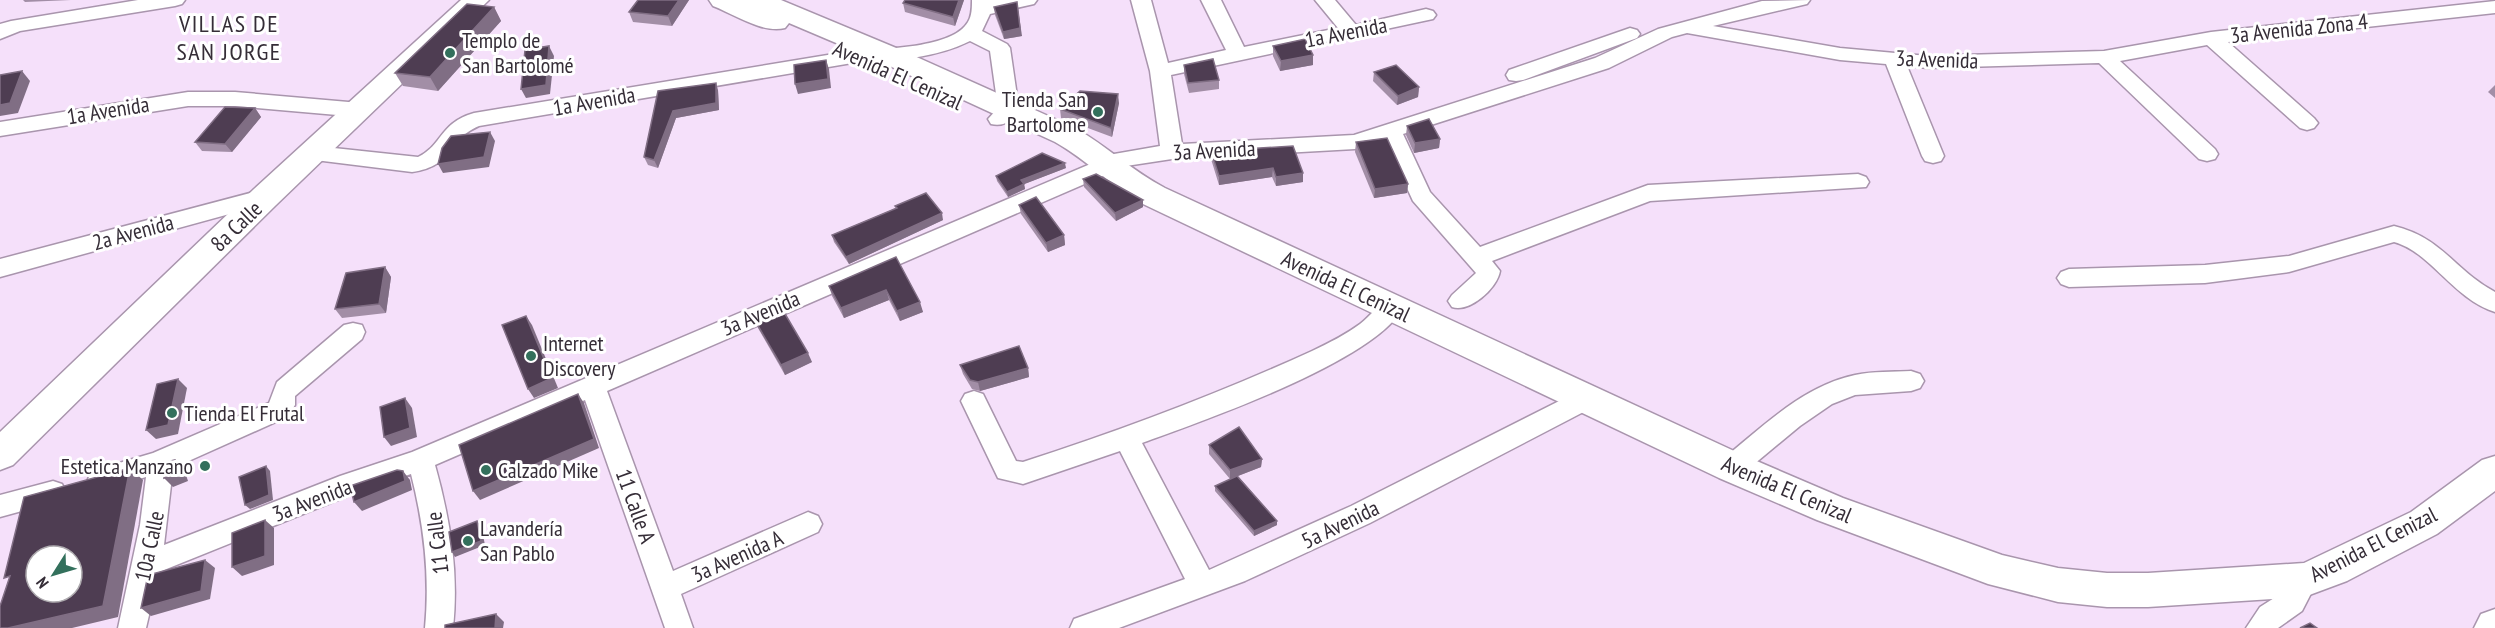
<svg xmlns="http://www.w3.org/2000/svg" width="2495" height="628" viewBox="0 0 2495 628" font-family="'PT Sans Narrow',sans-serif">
<rect width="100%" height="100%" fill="#f5e0fa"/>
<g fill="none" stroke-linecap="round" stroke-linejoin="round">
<defs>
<g id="street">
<path d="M 138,0 L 185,0 L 182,4 L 175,6 L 20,31 L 0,39 L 0,24 L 11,21 Z"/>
<path d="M 972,0 L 1037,0 L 1034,4 L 990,14 L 982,31 L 1007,44 L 1010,48 L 1019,110 C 1013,121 1003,127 991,124 L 988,119 L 998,108 L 990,51 L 970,41 C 936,58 895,61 858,62 L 479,126 C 446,140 455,166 412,172 L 315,160 L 307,158 L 304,153 L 307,148 L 315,146 L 418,157 C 443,145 439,123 474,113 L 858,50 C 884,49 953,48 968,22 C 972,16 972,7 972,0 Z"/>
<path d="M 1131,0 L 1151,0 L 1168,63 L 1226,50 L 1201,0 L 1221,0 L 1244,47 L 1338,28 L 1315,0 L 1335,0 L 1356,25 L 1426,9 L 1433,11 L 1436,15 L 1433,19 L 1171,75 L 1182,144 L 1354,135 L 1595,58 L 1658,29 L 1762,1 L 1810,0 L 1807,4 L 1713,26 L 1840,48 L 1928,56 L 2104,51 L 2211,32 L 2495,1 L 2495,13 L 2228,42 L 2314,118 L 2318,123 L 2314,128 L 2307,130 L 2300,128 L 2207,45 L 2120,61 L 2215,149 L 2218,154 L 2215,159 L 2207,161 L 2199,159 L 2099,63 L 1928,68 L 1907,66 L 1944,156 L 1941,161 L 1933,163 L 1925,161 L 1922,156 L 1886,64 L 1840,60 L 1687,33 L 1672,37 L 1609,68 L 1403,134 L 1430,192 L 1480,247 L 1648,185 L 1858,174 L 1866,177 L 1869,182 L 1866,187 L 1650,201 L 1492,261 L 1500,271 C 1497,289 1469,313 1452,307 L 1448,301 L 1452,295 L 1476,273 L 1413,201 L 1385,140 L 1355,149 L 1172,159 L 1126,166 L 607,391 L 673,571 L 808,512 L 818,516 L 822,524 L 818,532 L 681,594 L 693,628 L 665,628 L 585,400 L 435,465 C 450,519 459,572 453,628 L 425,628 C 430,575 424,525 411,474 L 358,492 L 159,572 L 146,628 L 118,628 L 140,525 L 146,477 L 101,490 L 92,487 L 88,479 L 92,471 L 153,453 L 269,403 L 277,382 L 344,325 L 353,323 L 362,325 L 365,332 L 362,339 L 295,396 L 295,405 L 287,417 L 173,468 L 164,545 L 340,476 L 412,452 L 1114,154 L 1160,146 L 1150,71 Z"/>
<path d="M 1630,28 L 1637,30 L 1640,34 L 1637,38 L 1523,80 L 1516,81 L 1509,80 L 1506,75 L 1509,70 Z"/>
<path d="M 188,92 L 235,92 L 360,103 L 367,105 L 370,110 L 367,115 L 360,117 L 235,106 L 188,106 L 0,136 L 0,122 Z"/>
<path d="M 265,189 L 273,192 L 276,197 L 273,202 L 0,277 L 0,259 Z"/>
<path d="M 2394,226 C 2443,238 2454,270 2495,292 L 2495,312 C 2452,298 2431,252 2394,242 L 2289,272 L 2205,283 L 2069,287 L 2061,284 L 2057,278 L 2061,272 L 2069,269 L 2205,265 L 2289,256 Z"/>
<path d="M 1391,299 L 1399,302 L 1403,308 C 1373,362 1202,421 1142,443 L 1209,570 L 1351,506 L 1577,392 L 1586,389 L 1595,392 L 1599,399 L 1595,406 L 1370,523 L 1245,581 L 1119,628 L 1070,628 L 1074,619 L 1185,579 L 1120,451 L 1023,484 L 998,478 L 961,401 L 965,394 L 974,391 L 983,394 L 1016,461 L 1023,462 C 1122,430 1218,394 1312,351 C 1329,343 1345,335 1360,324 C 1371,316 1378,303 1391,299 Z"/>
<path d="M 1911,371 L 1920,374 L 1924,381 L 1920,388 L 1911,391 L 1855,395 L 1832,404 L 1800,426 L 1741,475 L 1732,478 L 1723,475 L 1719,467 L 1723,459 C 1762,427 1803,386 1855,375 C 1873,371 1893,372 1911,371 Z"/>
<path d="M 53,481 L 62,484 L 66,492 L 62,500 L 0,517 L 0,495 Z"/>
<path d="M 2304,568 L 2314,571 L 2318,580 L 2302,611 L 2278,628 L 2246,628 L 2260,607 L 2282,593 L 2294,571 Z"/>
</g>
<g id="secondary">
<path d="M 461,0 L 489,0 L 276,205 L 13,465 L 0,470 L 0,432 L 254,189 Z"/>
<path d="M 709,0 L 781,0 L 901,50 L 1075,128 C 1107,146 1132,171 1165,188 L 1745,456 L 1843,498 L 2002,555 L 2058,568 L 2107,573 L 2148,573 L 2304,563 L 2411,512 L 2482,460 L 2495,456 L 2495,491 L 2437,534 L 2347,581 L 2304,597 L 2148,607 L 2107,607 L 2058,602 L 1988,584 L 1817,520 L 1719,478 L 1143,204 C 1110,185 1087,160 1055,142 L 881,62 L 789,23 L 785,28 C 763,34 734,14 713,6 Z"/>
<path d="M 2495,609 L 2495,628 L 2474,628 L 2481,614 Z"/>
</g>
</defs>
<use href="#street" stroke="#a995ad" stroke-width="3"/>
<use href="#secondary" stroke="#a995ad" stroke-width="3"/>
<use href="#street" fill="#fff" fill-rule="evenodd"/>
<use href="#secondary" fill="#fff" fill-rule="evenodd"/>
</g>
<g fill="#a28ea6">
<path d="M 23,0 L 71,0 L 25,2 Z"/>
<path d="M 638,0 L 689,0 L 672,26 L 633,22 L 629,12 Z"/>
<path d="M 964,0 L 955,26 L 905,12 L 903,3 Z"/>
<path d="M 494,7 L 501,21 L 438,91 L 403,86 L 395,73 Z"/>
<path d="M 994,7 L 1022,36 L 1004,39 L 995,15 Z"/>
<path d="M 1273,46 L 1313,65 L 1280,71 L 1273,56 Z"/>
<path d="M 1184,65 L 1219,80 L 1219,89 L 1189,93 L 1184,74 Z"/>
<path d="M 1374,72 L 1419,87 L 1418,97 L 1397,105 L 1373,81 Z"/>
<path d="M 2495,85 L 2495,98 L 2488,92 Z"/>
<path d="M 718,90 L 719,110 L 676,118 L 658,168 L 648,165 L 644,157 L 658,91 Z"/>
<path d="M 1119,103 L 1112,137 L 1061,118 L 1060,109 Z"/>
<path d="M 255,108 L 261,117 L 232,152 L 202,151 L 195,142 Z"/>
<path d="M 1407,126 L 1440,139 L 1439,148 L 1414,153 L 1406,135 Z"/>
<path d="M 1356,142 L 1408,184 L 1407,193 L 1374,198 L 1355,152 Z"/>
<path d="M 1211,151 L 1303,173 L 1303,182 L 1276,186 L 1272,177 L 1219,185 L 1211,159 Z"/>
<path d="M 1066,168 L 1024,184 L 1025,189 L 1008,197 L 997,181 L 996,176 Z"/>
<path d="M 1083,179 L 1143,207 L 1116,221 L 1084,187 Z"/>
<path d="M 1019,205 L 1064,235 L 1065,245 L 1048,252 L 1021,214 Z"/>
<path d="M 895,206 L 943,220 L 849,264 L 834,242 L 832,235 L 896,208 Z"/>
<path d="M 896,257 L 923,312 L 900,321 L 889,300 L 844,318 L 832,296 L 829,286 Z"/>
<path d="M 385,267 L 391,277 L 386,313 L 342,318 L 335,309 Z"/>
<path d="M 754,319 L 812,362 L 785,375 L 758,328 Z"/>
<path d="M 960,365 L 1028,368 L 1029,377 L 980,391 L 972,389 L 963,374 Z"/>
<path d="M 1209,445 L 1262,459 L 1261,467 L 1238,476 L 1277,521 L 1277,525 L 1254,536 L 1215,491 L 1215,486 L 1230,479 L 1209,454 Z"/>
</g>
<g fill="#806e84">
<path d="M 679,0 L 689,0 L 672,26 L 668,16 Z"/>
<path d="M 959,0 L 964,0 L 955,26 L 953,17 Z"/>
<path d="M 1017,2 L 1022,36 L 1004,39 L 1003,32 Z"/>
<path d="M 494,7 L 501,21 L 438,91 L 430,77 Z"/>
<path d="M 549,46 L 554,56 L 550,94 L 526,98 L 521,89 Z"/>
<path d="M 1313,55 L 1313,65 L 1280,71 L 1281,61 Z"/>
<path d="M 826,60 L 829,69 L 831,88 L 798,94 L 795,84 Z"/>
<path d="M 22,71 L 30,81 L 18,113 L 0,116 L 0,105 Z"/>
<path d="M 716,83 L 718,90 L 719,110 L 676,118 L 658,168 L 654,160 L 673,111 Z"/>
<path d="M 1419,87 L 1418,97 L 1397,105 L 1398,96 Z"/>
<path d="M 1118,94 L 1119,103 L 1112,137 L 1111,128 Z"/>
<path d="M 255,108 L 261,117 L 232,152 L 225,144 Z"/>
<path d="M 490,132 L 495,141 L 489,167 L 443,173 L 438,164 Z"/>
<path d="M 1440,139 L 1439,148 L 1414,153 L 1415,143 Z"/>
<path d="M 1065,163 L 1066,168 L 1022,185 L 1021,180 Z"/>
<path d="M 1273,168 L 1272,177 L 1219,185 L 1219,176 Z"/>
<path d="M 1303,173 L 1303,182 L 1276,186 L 1276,177 Z"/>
<path d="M 1024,184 L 1025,189 L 1008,197 L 1007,192 Z"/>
<path d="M 1408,184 L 1407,193 L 1374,198 L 1375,189 Z"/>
<path d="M 1143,200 L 1143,207 L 1116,221 L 1115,213 Z"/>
<path d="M 942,213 L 943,220 L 849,264 L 846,257 Z"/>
<path d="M 1064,235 L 1065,245 L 1048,252 L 1046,243 Z"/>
<path d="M 385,267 L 391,277 L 386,313 L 379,304 Z"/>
<path d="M 886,290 L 889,300 L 844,318 L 841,308 Z"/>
<path d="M 920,302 L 923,312 L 900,321 L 897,311 Z"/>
<path d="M 526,316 L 532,325 L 558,388 L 534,398 L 528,389 Z"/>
<path d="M 808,353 L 812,362 L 785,375 L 781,365 Z"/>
<path d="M 1028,368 L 1029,377 L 980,391 L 978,382 Z"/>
<path d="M 178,379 L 187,388 L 178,434 L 156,439 L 146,430 Z"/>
<path d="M 578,394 L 584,403 L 599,448 L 480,500 L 473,491 Z"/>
<path d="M 405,398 L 412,408 L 417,437 L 391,446 L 384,437 Z"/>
<path d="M 1262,459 L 1261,467 L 1230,479 L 1230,470 Z"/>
<path d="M 175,460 L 184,469 L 188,481 L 173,487 L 164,478 Z"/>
<path d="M 266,466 L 270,471 L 273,500 L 250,509 L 245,505 Z"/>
<path d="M 130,468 L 143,480 L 118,617 L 72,628 L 8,628 Z"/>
<path d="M 403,471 L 410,480 L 412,490 L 362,511 L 354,502 Z"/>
<path d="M 265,520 L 274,528 L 274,565 L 242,576 L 232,567 Z"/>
<path d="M 477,521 L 481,526 L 485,545 L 455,557 L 452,552 Z"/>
<path d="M 1277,521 L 1277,525 L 1254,536 L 1254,531 Z"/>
<path d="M 205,560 L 215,568 L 210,599 L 151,616 L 141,608 Z"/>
<path d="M 496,614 L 504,622 L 503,628 L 495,628 Z"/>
</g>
<g fill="#4e3d52" stroke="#806e84" stroke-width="1.5" fill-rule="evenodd">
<path d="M 638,0 L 679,0 L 668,16 L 629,12 Z"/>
<path d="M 905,0 L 959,0 L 953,17 L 903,3 Z"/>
<path d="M 1017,2 L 1020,28 L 1003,32 L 994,7 Z"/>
<path d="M 467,4 L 494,7 L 430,77 L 395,73 Z"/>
<path d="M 1305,39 L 1313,55 L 1281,61 L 1273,46 Z"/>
<path d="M 549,46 L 546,85 L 521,89 L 525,50 Z"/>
<path d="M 1213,59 L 1219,80 L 1188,83 L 1184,65 Z"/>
<path d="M 826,60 L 828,79 L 795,84 L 794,65 Z"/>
<path d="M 1396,65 L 1419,87 L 1398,96 L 1374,72 Z"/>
<path d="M 22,71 L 10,103 L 0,105 L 0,75 Z"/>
<path d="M 716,83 L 716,103 L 673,111 L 654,160 L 644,157 L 658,91 Z"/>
<path d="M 1080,91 L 1118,94 L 1111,128 L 1060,109 Z"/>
<path d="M 225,107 L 255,108 L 225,144 L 195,142 Z"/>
<path d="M 1429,119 L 1440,139 L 1415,143 L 1407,126 Z"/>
<path d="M 490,132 L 484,157 L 438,164 L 442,148 L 451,136 Z"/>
<path d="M 1387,138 L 1408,184 L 1375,189 L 1356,142 Z"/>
<path d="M 1293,146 L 1303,173 L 1276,177 L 1273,168 L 1219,176 L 1211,151 Z"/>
<path d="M 1042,153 L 1065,163 L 1021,180 L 1024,184 L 1007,192 L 996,176 Z"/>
<path d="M 1096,174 L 1143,200 L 1115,213 L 1083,179 Z"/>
<path d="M 926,193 L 942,213 L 846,257 L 832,235 L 897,208 L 895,206 Z"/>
<path d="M 1036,197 L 1064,235 L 1046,243 L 1019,205 Z"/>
<path d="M 896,257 L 920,302 L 897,311 L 886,290 L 841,308 L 829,286 Z"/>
<path d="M 385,267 L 379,304 L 335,309 L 346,273 Z"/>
<path d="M 781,307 L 808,353 L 781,365 L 754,319 Z"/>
<path d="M 526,316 L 552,378 L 528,389 L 502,325 Z"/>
<path d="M 1019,346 L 1028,368 L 978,382 L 970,380 L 960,365 Z"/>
<path d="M 178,379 L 168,425 L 146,430 L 157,384 Z"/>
<path d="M 578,394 L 594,439 L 473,491 L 459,445 Z"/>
<path d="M 405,398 L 410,428 L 384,437 L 380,407 Z"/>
<path d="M 1239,427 L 1262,459 L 1230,470 L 1209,445 Z"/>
<path d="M 175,460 L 179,472 L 164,478 L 166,462 Z"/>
<path d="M 266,466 L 269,495 L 245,505 L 239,477 Z"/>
<path d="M 130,468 L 103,606 L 8,628 L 0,628 L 0,606 L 10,576 L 4,578 L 24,497 ZM 36,556 L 72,556 L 72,592 L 36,592 Z"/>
<path d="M 397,470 L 403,471 L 405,481 L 354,502 L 350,486 Z"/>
<path d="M 1237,476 L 1277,521 L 1254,531 L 1215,486 Z"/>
<path d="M 265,520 L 265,556 L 232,567 L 232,533 Z"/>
<path d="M 477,521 L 481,541 L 452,552 L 449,532 Z"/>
<path d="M 205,560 L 201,591 L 141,608 L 148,575 Z"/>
<path d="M 496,614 L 495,628 L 445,628 L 445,625 Z"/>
<path d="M 2310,623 L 2317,628 L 2300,628 Z"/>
</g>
<g fill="#33705c" stroke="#fff" stroke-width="2">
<circle cx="450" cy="53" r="6"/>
<circle cx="1098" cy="112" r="6"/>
<circle cx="531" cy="356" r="6"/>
<circle cx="172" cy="413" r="6"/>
<circle cx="205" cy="466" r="6"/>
<circle cx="486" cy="470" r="6"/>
<circle cx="468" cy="541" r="6"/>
</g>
<g text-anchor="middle" stroke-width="6" stroke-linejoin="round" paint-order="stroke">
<g font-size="22" fill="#352d37" stroke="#fff">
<text transform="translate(2299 28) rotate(-6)" y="8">3a Avenida Zona 4</text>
<text transform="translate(1346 32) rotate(-11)" y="8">1a Avenida</text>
<text transform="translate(1937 59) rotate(2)" y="8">3a Avenida</text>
<text transform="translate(898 75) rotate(24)" y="8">Avenida El Cenizal</text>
<text transform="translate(594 101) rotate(-10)" y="8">1a Avenida</text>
<text transform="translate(108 110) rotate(-9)" y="8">1a Avenida</text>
<text transform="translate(1214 150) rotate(-3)" y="8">3a Avenida</text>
<text transform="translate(236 226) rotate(-44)" y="8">8a Calle</text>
<text transform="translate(133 232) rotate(-15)" y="8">2a Avenida</text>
<text transform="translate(1346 286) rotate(25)" y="8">Avenida El Cenizal</text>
<text transform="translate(760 313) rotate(-23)" y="8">3a Avenida</text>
<text transform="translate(1787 489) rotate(23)" y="8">Avenida El Cenizal</text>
<text transform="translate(312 500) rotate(-21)" y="8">3a Avenida</text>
<text transform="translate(636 506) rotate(70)" y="8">11 Calle A</text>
<text transform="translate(1340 524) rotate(-26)" y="8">5a Avenida</text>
<text transform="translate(437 543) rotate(-97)" y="8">11 Calle</text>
<text transform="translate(2373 544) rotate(-27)" y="8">Avenida El Cenizal</text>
<text transform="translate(149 546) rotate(-78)" y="8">10a Calle</text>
<text transform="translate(737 556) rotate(-24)" y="8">3a Avenida A</text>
</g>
<g font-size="22" fill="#352d37" stroke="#fff" text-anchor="start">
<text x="462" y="48">Templo de<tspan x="462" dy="25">San Bartolomé</tspan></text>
<text x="1086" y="107" text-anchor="end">Tienda San<tspan x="1086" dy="25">Bartolome</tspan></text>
<text x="543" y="351">Internet<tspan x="543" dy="25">Discovery</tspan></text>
<text x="184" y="421">Tienda El Frutal</text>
<text x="193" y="474" text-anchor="end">Estetica Manzano</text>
<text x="498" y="478">Calzado Mike</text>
<text x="480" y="536">Lavandería<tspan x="480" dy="25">San Pablo</tspan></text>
</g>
<g font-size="24" letter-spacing="1.5" fill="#352d37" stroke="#fff">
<text x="229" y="32">VILLAS DE<tspan x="229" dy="28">SAN JORGE</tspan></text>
</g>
</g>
<g transform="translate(54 574) rotate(233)"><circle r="28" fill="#ffffff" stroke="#aeabaf" stroke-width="1.5"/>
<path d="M0-4.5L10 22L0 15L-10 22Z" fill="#33705c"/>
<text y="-9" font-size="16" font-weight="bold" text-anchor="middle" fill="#352d37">N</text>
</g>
</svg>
